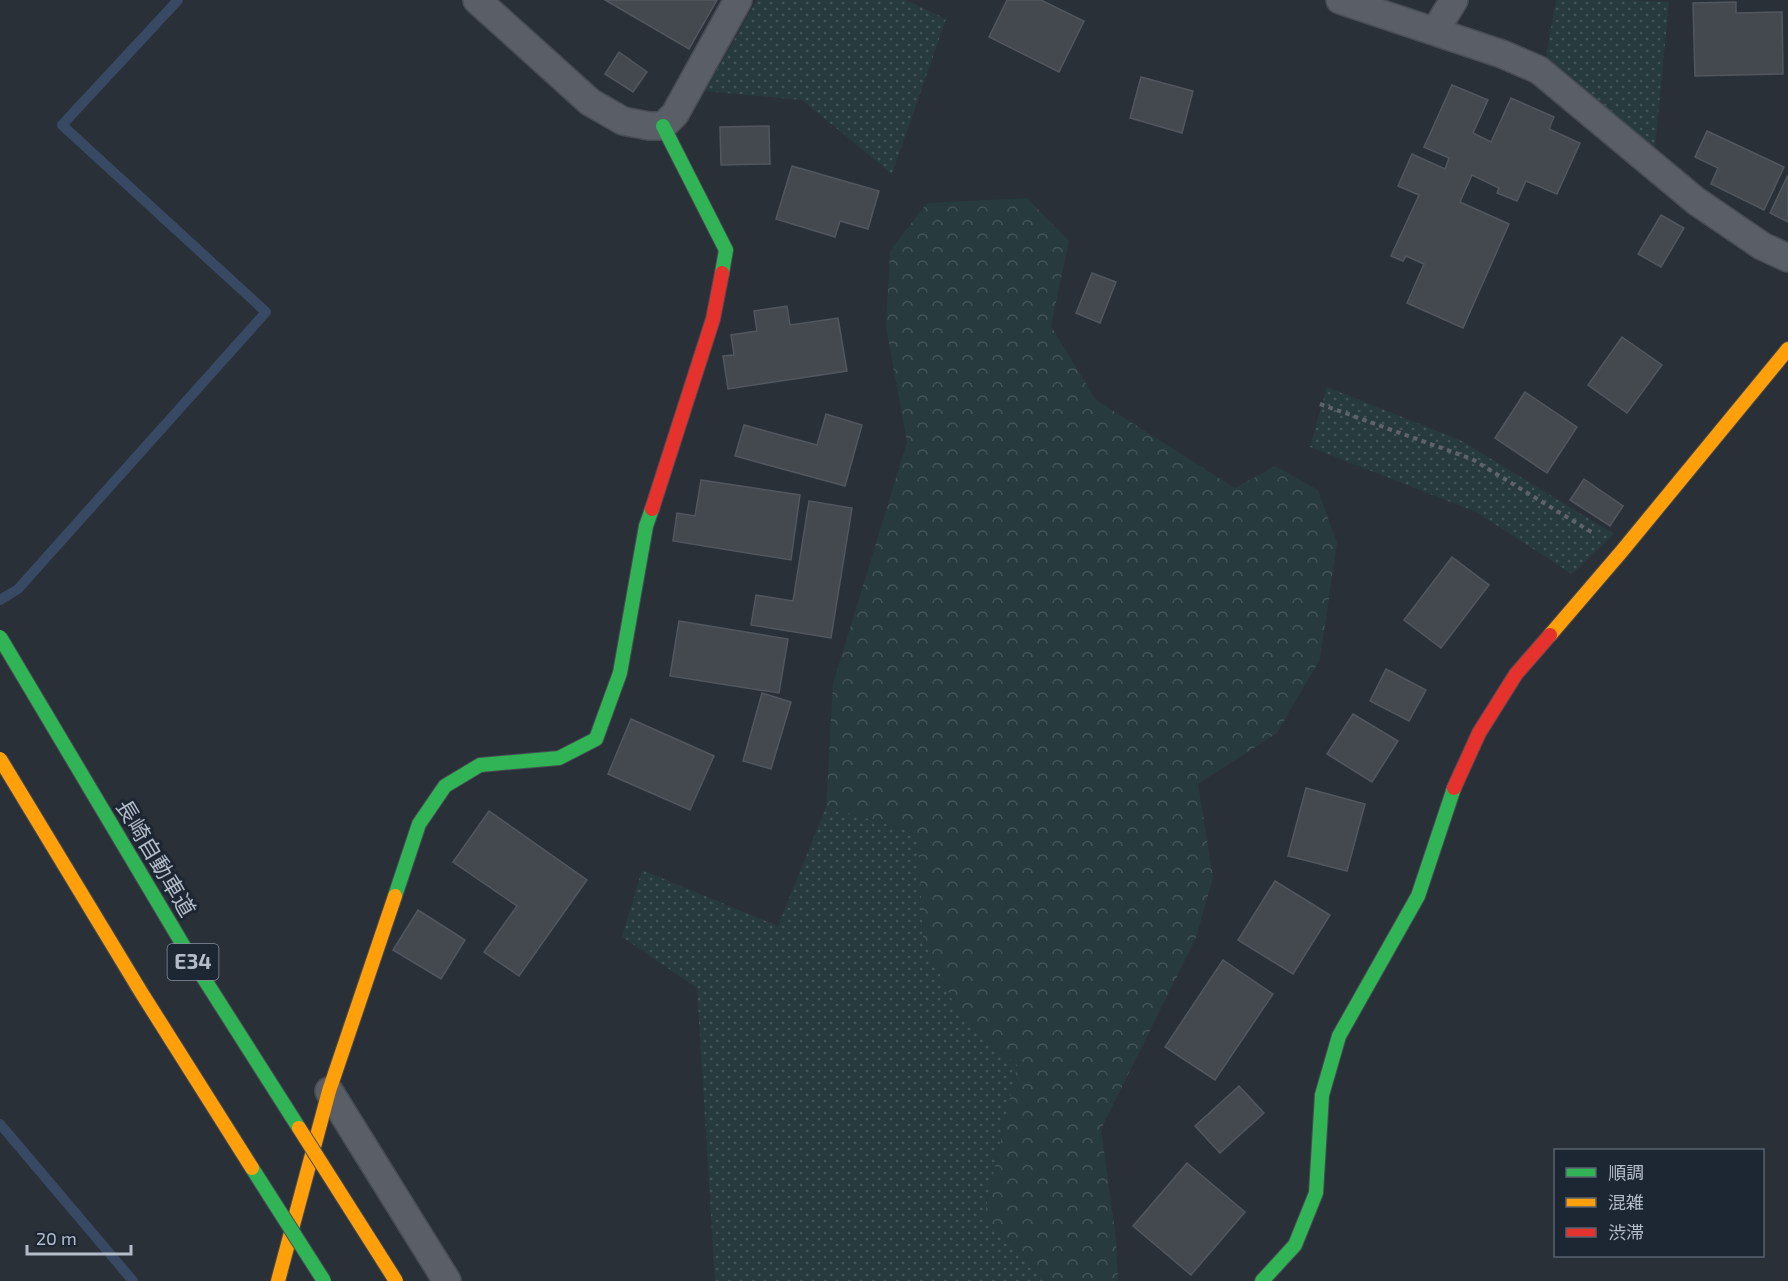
<svg xmlns="http://www.w3.org/2000/svg" width="1788" height="1281" viewBox="0 0 1788 1281" font-family="'Exo 2','Noto Sans JP',sans-serif">
<defs>
<pattern id="forest-crowns" width="20" height="18" patternUnits="userSpaceOnUse" patternTransform="scale(1.5)"><rect width="20" height="18" fill="#273a3e"/><path d="M2 6a3 3 0 1 1 6 0M12 15a3 3 0 1 1 6 0" fill="none" stroke="#445559"/></pattern>
<pattern id="garden-dots" width="8" height="8" patternUnits="userSpaceOnUse" patternTransform="scale(1.5)"><rect width="8" height="8" fill="#273a3e"/><path d="M2 2h.1M6 6h.1" fill="none" stroke="#445559" stroke-width="1.8" stroke-linecap="round"/></pattern>
</defs>
<rect width="100%" height="100%" fill="#2a3038"/>
<path fill="url(#forest-crowns)" d="M 1027,198 L 1069,241 L 1051,326 L 1096,400 L 1235,488 L 1275,466 L 1318,490 L 1337,543 L 1320,659 L 1277,733 L 1198,784 L 1213,877 L 1196,938 L 1101,1129 L 1116,1239 L 1118,1281 L 1048,1281 L 984,1216 L 1017,1065 L 961,1018 L 923,940 L 917,833 L 826,807 L 833,684 L 907,442 L 886,326 L 890,251 L 927,203 Z"/>
<g fill="url(#garden-dots)">
<path d="M 757,0 L 906,0 L 946,19 L 892,174 L 802,100 L 705,91 Z"/>
<path d="M 1556,0 L 1626,0 L 1669,2 L 1655,148 L 1546,56 Z"/>
<path d="M 1327,387 L 1462,441 L 1614,534 L 1572,574 L 1476,512 L 1310,447 Z"/>
<path d="M 826,807 L 918,833 L 923,940 L 961,1018 L 1017,1065 L 984,1216 L 1048,1281 L 715,1281 L 697,988 L 622,937 L 642,870 L 778,926 Z"/>
</g>
<g fill="none" stroke-linecap="round" stroke-linejoin="round">
<g stroke="#384963" stroke-width="10">
<path d="M 0,600 L 18,589 L 266,312 L 62,125 L 178,0"/>
<path d="M 0,1124 L 133,1281"/>
</g>
</g>
<g fill="#444950" stroke="#52575f" stroke-width="1.5">
<path d="M 605,0 L 717,0 L 689,49 Z"/>
<path d="M 1007,0 L 1041,0 L 1084,21 L 1059,72 L 989,37 Z"/>
<path d="M 1736,2 L 1736,13 L 1782,12 L 1783,74 L 1695,76 L 1693,3 Z"/>
<path d="M 619,52 L 647,72 L 633,92 L 605,74 Z"/>
<path d="M 1141,77 L 1193,91 L 1182,133 L 1130,118 Z"/>
<path d="M 1452,85 L 1488,100 L 1473,133 L 1491,142 L 1511,98 L 1554,117 L 1549,129 L 1580,143 L 1557,194 L 1526,181 L 1517,201 L 1497,193 L 1499,188 L 1472,175 L 1460,202 L 1509,224 L 1463,328 L 1407,303 L 1424,264 L 1406,256 L 1403,261 L 1391,256 L 1419,195 L 1398,186 L 1412,154 L 1445,169 L 1449,158 L 1424,147 Z"/>
<path d="M 769,126 L 770,164 L 721,165 L 720,127 Z"/>
<path d="M 1707,131 L 1784,167 L 1764,210 L 1711,184 L 1718,168 L 1695,157 Z"/>
<path d="M 792,166 L 879,191 L 868,229 L 840,221 L 835,237 L 776,219 Z"/>
<path d="M 1788,175 L 1788,222 L 1770,213 Z"/>
<path d="M 1661,215 L 1684,228 L 1661,267 L 1638,254 Z"/>
<path d="M 1092,273 L 1116,282 L 1100,323 L 1076,313 Z"/>
<path d="M 787,306 L 790,325 L 838,318 L 847,371 L 728,389 L 723,356 L 734,355 L 731,335 L 757,331 L 754,311 Z"/>
<path d="M 1622,337 L 1662,365 L 1627,413 L 1588,385 Z"/>
<path d="M 1525,392 L 1577,427 L 1547,473 L 1495,438 Z"/>
<path d="M 826,414 L 862,425 L 845,486 L 735,456 L 744,425 L 817,445 Z"/>
<path d="M 1584,479 L 1623,506 L 1610,526 L 1570,500 Z"/>
<path d="M 701,480 L 800,495 L 791,560 L 673,541 L 677,513 L 695,516 Z"/>
<path d="M 809,501 L 852,508 L 831,638 L 751,625 L 756,595 L 793,601 Z"/>
<path d="M 1452,557 L 1489,585 L 1441,648 L 1404,620 Z"/>
<path d="M 679,621 L 788,639 L 779,693 L 670,676 Z"/>
<path d="M 1386,669 L 1426,690 L 1409,721 L 1370,701 Z"/>
<path d="M 762,693 L 791,702 L 771,769 L 743,761 Z"/>
<path d="M 1353,714 L 1398,741 L 1372,782 L 1327,754 Z"/>
<path d="M 631,719 L 714,756 L 690,810 L 608,774 Z"/>
<path d="M 1306,788 L 1365,804 L 1347,871 L 1288,856 Z"/>
<path d="M 489,811 L 587,880 L 519,976 L 484,952 L 517,906 L 453,862 Z"/>
<path d="M 1275,881 L 1330,915 L 1293,974 L 1238,940 Z"/>
<path d="M 418,910 L 465,940 L 441,979 L 393,950 Z"/>
<path d="M 1223,960 L 1273,994 L 1215,1080 L 1165,1047 Z"/>
<path d="M 1239,1086 L 1264,1113 L 1220,1153 L 1195,1126 Z"/>
<path d="M 1187,1163 L 1245,1212 L 1191,1275 L 1133,1226 Z"/>
</g>
<g fill="none" stroke-linecap="round" stroke-linejoin="round">
<defs>
<g id="street">
<path d="M 477,0 L 590,102 L 623,121 L 649,126 L 663,126 L 675,114 L 738,0"/>
<path d="M 1340,0 L 1502,54 L 1539,70 L 1696,201 L 1762,246 L 1788,258"/>
<path d="M 1435,31 L 1454,0"/>
<path d="M 329,1091 L 447,1281"/>
</g>
<g id="fast">
<path d="M 663,126 L 726,250 L 722,273"/>
<path d="M 395,896 L 419,824 L 445,786 L 480,765 L 559,758 L 596,739 L 620,673 L 646,526 L 652,509"/>
<path d="M 1262,1281 L 1295,1245 L 1316,1193 L 1322,1095 L 1339,1036 L 1418,896 L 1454,788"/>
</g>
<g id="slow">
<path d="M 1550,635 L 1622,551 L 1788,349"/>
<path d="M 278,1281 L 329,1091 L 395,896"/>
</g>
<g id="jam">
<path d="M 652,509 L 713,319 L 722,273"/>
<path d="M 1454,788 L 1479,733 L 1516,674 L 1550,635"/>
</g>
</defs>
<use href="#street" stroke="#484c53" stroke-width="30"/>
<use href="#fast" stroke="#484c53" stroke-width="16"/>
<use href="#slow" stroke="#484c53" stroke-width="16"/>
<use href="#jam" stroke="#484c53" stroke-width="16"/>
<path stroke="#5d636a" stroke-width="4" stroke-dasharray="4.5 4.5" stroke-linecap="butt" d="M 1320,404 L 1472,459 L 1593,533"/>
<use href="#street" stroke="#5a5e66" stroke-width="27"/>
<use href="#fast" stroke="#30b455" stroke-width="14"/>
<use href="#slow" stroke="#ff9f0a" stroke-width="14"/>
<use href="#jam" stroke="#e5322d" stroke-width="14"/>
<defs>
<g id="fast-bridge">
<path d="M 0,637 L 189,955 L 299,1128"/>
<path d="M 252,1168 L 324,1281"/>
</g>
<g id="slow-bridge">
<path d="M 0,759 L 141,992 L 252,1168"/>
<path d="M 299,1128 L 396,1281"/>
</g>
</defs>
<use href="#fast-bridge" stroke="#474c53" stroke-width="16" stroke-linecap="butt"/>
<use href="#slow-bridge" stroke="#474c53" stroke-width="16" stroke-linecap="butt"/>
<use href="#fast-bridge" stroke="#30b455" stroke-width="14"/>
<use href="#slow-bridge" stroke="#ff9f0a" stroke-width="14"/>
</g>
<g text-anchor="middle" stroke-width="6" stroke-linejoin="round" paint-order="stroke">
<rect fill="#1d2633" stroke="#878f9c" stroke-width="1.5" x="167.5" y="944" width="51" height="36" rx="4.5"/>
<g font-size="21" font-weight="bold" fill="#b4bcc9">
<text x="193" y="969">E34</text>
</g>
<g font-size="22" fill="#b4bcc9" stroke="#1d2633">
<text transform="translate(156 858) rotate(59)" y="8">長崎自動車道</text>
</g>
</g>
<rect x="1554" y="1149" width="210" height="108" fill="#1d2633" stroke="#59626f" stroke-width="1.5"/>
<rect x="1566" y="1168" width="30" height="9" fill="#30b455" stroke="#59626f" stroke-width="1.5"/>
<text x="1608" y="1179" font-size="18" fill="#b4bcc9">順調</text>
<rect x="1566" y="1198" width="30" height="9" fill="#ff9f0a" stroke="#59626f" stroke-width="1.5"/>
<text x="1608" y="1209" font-size="18" fill="#b4bcc9">混雑</text>
<rect x="1566" y="1228" width="30" height="9" fill="#e5322d" stroke="#59626f" stroke-width="1.5"/>
<text x="1608" y="1239" font-size="18" fill="#b4bcc9">渋滞</text>
<path d="M27 1245v9h104v-9" fill="none" stroke="#b4bcc9" stroke-width="3"/>
<text x="36" y="1245" font-size="18" fill="#b4bcc9" stroke="#1d2633" stroke-width="4.5" paint-order="stroke">20 m</text>
</svg>
